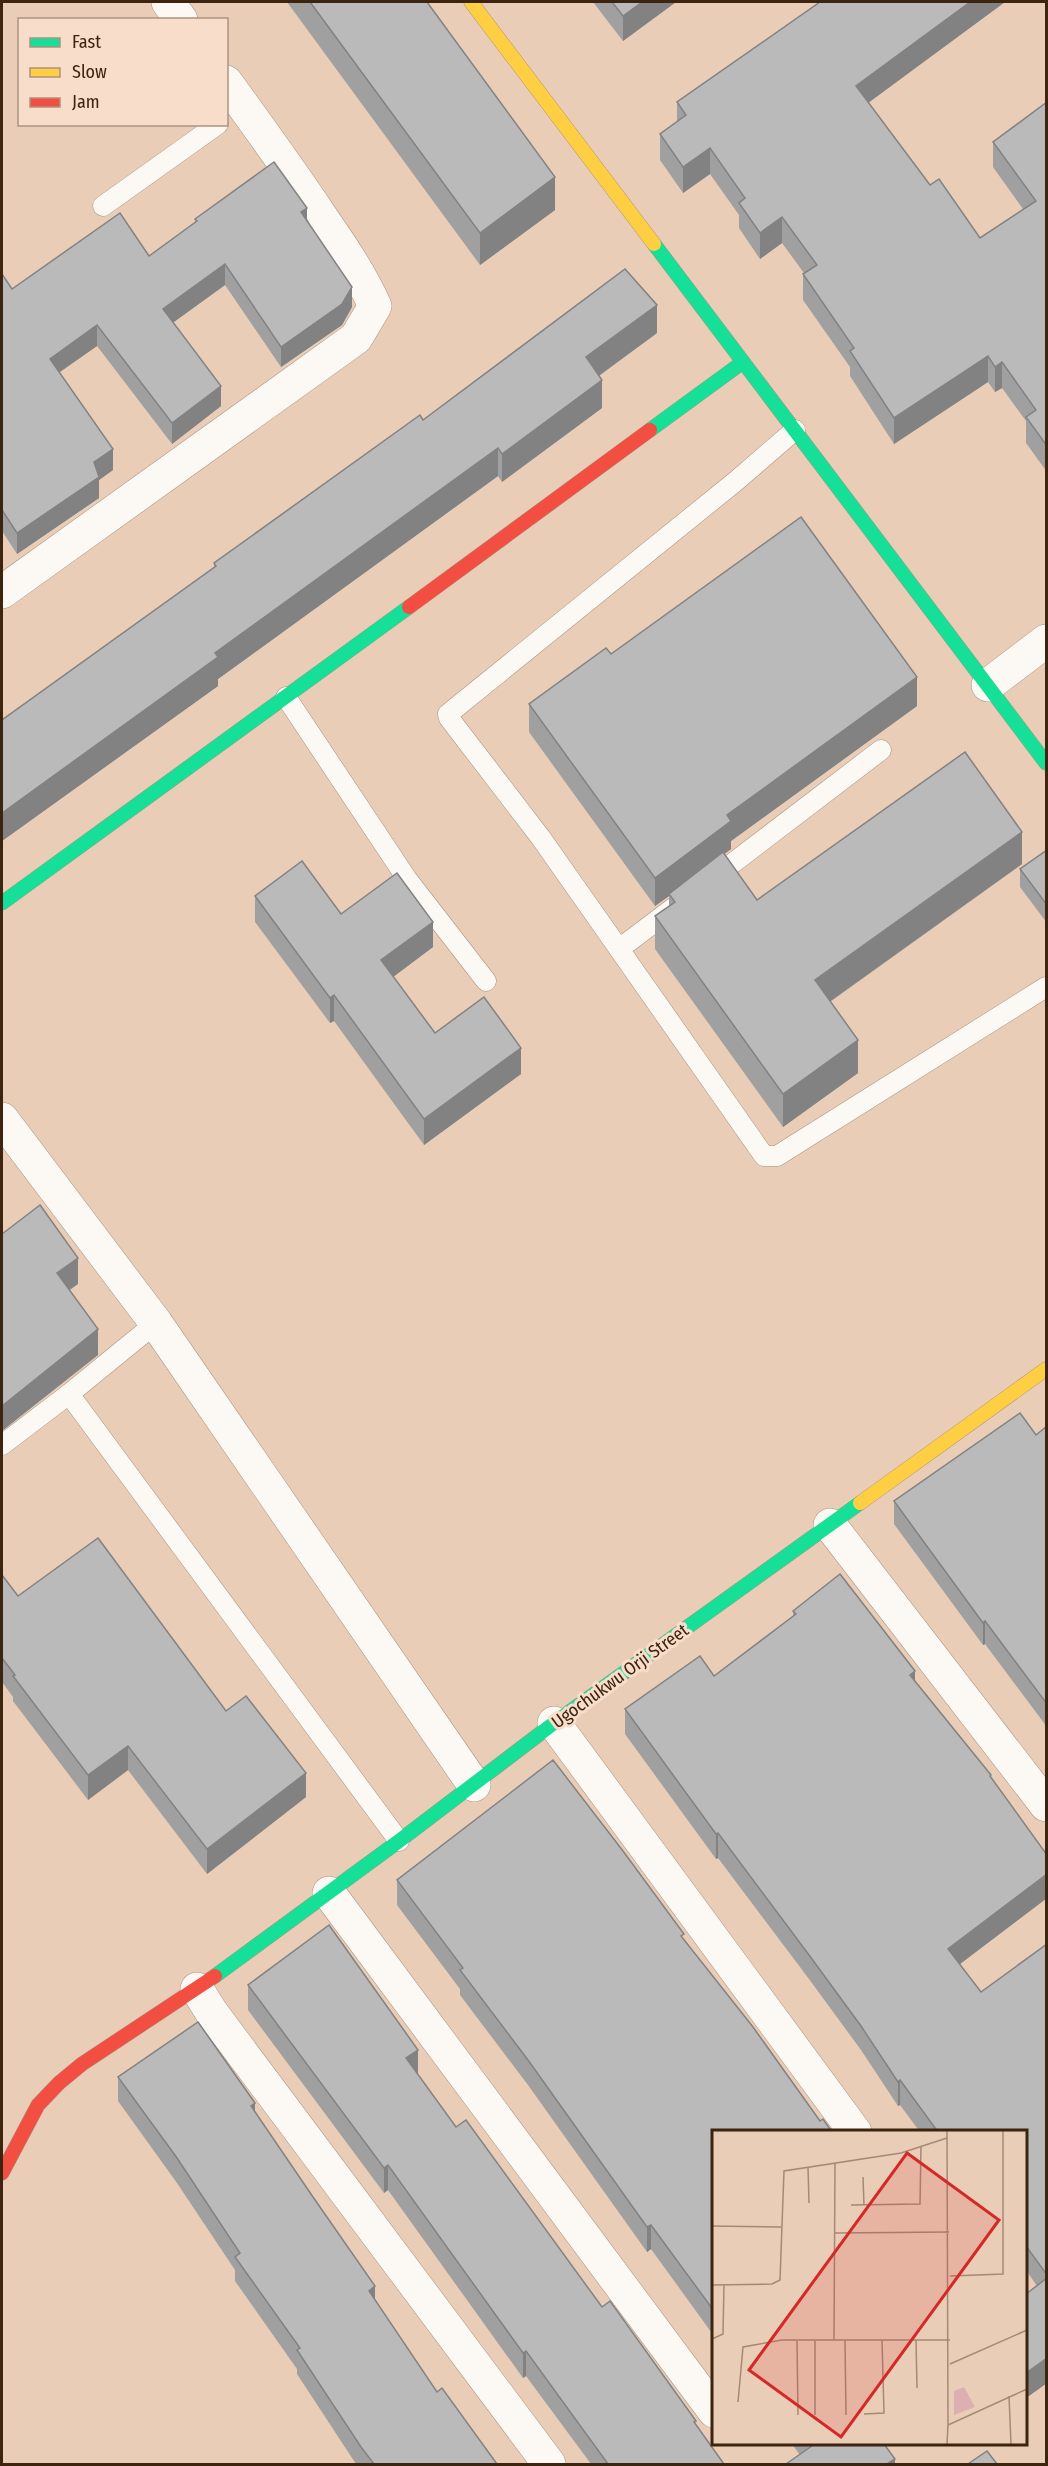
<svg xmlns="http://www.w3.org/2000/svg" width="1048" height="2466" viewBox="0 0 1048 2466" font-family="'Fira Sans Condensed',sans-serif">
<rect width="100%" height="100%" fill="#e9cdb7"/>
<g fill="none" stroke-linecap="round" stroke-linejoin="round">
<defs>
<g id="lane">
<path d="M 103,206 L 218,124"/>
<path d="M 286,697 L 407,879 L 486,981"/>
<path d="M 712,879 L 881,750"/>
<path d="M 676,906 L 619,949 L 541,838 L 449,718 L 448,714 L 736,481 L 795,430"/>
<path d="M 619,949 L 764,1156 L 777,1156 L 1046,987"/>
<path d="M 69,1394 L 399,1841"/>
<path d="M 2,1445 L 69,1394 L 156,1323"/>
</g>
<g id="street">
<path d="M 168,2 L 181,20"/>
<path d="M 2,592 L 356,338 L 375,306 C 360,273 340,244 320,215 C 290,170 258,126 226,82"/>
<path d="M 988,685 L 1046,641"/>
<path d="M 2,1119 L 156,1323 L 474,1785"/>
<path d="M 830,1525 L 1046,1805"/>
<path d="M 554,1723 L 855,2132"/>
<path d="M 329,1893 L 714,2411"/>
<path d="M 197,1989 L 212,2013 L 549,2464"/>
</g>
<g id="fast">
<path d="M 654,244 L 1046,763"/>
<path d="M 650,430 L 743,362"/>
<path d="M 2,903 L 409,607"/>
<path d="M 215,1976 L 399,1841 L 554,1723 L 860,1503"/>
</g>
<g id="slow">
<path d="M 471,2 L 654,244"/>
<path d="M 860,1503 L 1046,1369"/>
</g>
<g id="jam">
<path d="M 409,607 L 650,430"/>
<path d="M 2,2173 L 38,2105 L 59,2083 L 82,2064 L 215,1976"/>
</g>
</defs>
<use href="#lane" stroke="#ab9481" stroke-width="21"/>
<use href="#street" stroke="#ab9481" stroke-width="34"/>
<use href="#fast" stroke="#ab9481" stroke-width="15"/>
<use href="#slow" stroke="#ab9481" stroke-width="15"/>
<use href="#jam" stroke="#ab9481" stroke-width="15"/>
<use href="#lane" stroke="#fcf8f4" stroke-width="20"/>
<use href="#street" stroke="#fcf8f4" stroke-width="33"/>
<use href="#fast" stroke="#16e098" stroke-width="14"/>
<use href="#slow" stroke="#ffcf43" stroke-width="14"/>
<use href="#jam" stroke="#f24e42" stroke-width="14"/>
</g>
<g fill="#9fa09f">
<path d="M 287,2 L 427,2 L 555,210 L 480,265 Z"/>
<path d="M 593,2 L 676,2 L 623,41 Z"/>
<path d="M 820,2 L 1005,2 L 868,102 L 930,185 L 980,238 L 1023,209 L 993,167 L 993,142 L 1047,102 L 1047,472 L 1026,443 L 1026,421 L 1002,388 L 995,392 L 988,382 L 894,444 L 850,376 L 850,367 L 803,300 L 803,274 L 804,273 L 782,243 L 760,259 L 739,228 L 739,215 L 710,174 L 683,193 L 660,160 L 660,134 L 677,122 L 677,102 Z"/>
<path d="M 195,219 L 307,219 L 352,307 L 342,325 L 281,367 L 225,285 L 173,322 L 221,406 L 172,444 L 97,346 L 59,372 L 113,470 L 99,480 L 99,498 L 17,554 L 2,531 L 2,274 L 12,289 L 149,256 L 195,222 Z"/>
<path d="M 657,333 L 599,376 L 602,408 L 502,482 L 498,476 L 218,679 L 218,686 L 2,841 L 2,720 L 214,568 L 214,563 L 423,420 Z"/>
<path d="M 611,654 L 917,706 L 731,841 L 731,849 L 724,854 L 757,900 L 1022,864 L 830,1002 L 858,1073 L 783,1127 L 655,949 L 655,916 L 669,906 L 669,896 L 655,906 L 529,732 L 529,704 Z"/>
<path d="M 1047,850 L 1047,923 L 1020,887 L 1020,869 Z"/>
<path d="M 255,896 L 341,914 L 433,947 L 393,977 L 435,1033 L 521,1074 L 424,1145 L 334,1021 L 330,1023 L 255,922 Z"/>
<path d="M 1047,1426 L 1047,1727 L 985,1644 L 983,1645 L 894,1524 L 894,1501 L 1036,1435 Z"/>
<path d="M 2,1575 L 18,1596 L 226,1711 L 306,1797 L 207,1874 L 128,1770 L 88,1800 L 13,1701 L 13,1697 L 2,1682 Z"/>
<path d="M 793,1611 L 915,1681 L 991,1778 L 1047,1855 L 1047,1898 L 960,1964 L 981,1992 L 1047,1944 L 1047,2383 L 1026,2398 L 1026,2294 L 1037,2286 L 1026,2270 L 1026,2132 L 920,2132 L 900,2105 L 898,2106 L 861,2050 L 809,1979 L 718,1858 L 716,1859 L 625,1734 L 625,1709 L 714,1676 L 793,1616 Z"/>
<path d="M 397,1880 L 684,1939 L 820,2121 L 832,2132 L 714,2132 L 714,2336 L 651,2249 L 647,2252 L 528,2085 L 460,1995 L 460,1989 L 397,1905 Z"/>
<path d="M 248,1985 L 417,2074 L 456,2127 L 602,2307 L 696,2425 L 724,2464 L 591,2464 L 526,2376 L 523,2378 L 388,2190 L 384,2193 L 248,2010 Z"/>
<path d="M 118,2077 L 255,2112 L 375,2300 L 437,2392 L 497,2464 L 356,2464 L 297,2374 L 297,2369 L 235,2281 L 235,2270 L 177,2183 L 118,2101 Z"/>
<path d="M 792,2444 L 884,2444 L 895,2464 L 800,2455 Z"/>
</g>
<g fill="#828282">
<path d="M 642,2 L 676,2 L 623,41 L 623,16 Z"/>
<path d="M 970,2 L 1005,2 L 856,112 L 856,86 Z"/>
<path d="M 710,148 L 710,174 L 683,193 L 683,167 Z"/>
<path d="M 555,177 L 555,210 L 480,265 L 480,233 Z"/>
<path d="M 307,208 L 307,229 L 301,212 Z"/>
<path d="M 782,217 L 782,243 L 760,259 L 760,233 Z"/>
<path d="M 225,264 L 225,285 L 163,330 L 163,309 Z"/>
<path d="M 352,287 L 352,307 L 342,325 L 281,367 L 281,347 Z"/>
<path d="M 657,305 L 657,333 L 586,385 L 586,357 Z"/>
<path d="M 97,325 L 97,346 L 50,379 L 50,359 Z"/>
<path d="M 988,356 L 988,382 L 894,444 L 894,418 Z"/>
<path d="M 1002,362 L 1002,388 L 995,392 L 995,367 Z"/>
<path d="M 602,380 L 602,408 L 502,482 L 502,454 Z"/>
<path d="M 221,386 L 221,406 L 172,444 L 172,423 Z"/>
<path d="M 498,448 L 498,476 L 218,679 L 218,686 L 2,841 L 2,813 L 215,653 Z"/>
<path d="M 113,449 L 113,470 L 99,480 L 99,498 L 17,554 L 17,533 L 94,462 Z"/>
<path d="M 917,677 L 917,706 L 731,841 L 731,849 L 670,895 L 669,894 L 669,896 L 655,906 L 655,878 L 727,815 Z"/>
<path d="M 1022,832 L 1022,864 L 815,1012 L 815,980 Z"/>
<path d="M 433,922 L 433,947 L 381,986 L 381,960 Z"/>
<path d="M 334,995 L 334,1021 L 330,1023 L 330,998 Z"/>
<path d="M 858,1040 L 858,1073 L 783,1127 L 783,1094 Z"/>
<path d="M 521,1048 L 521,1074 L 424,1145 L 424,1119 Z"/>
<path d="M 78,1258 L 78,1284 L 57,1299 L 57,1273 Z"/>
<path d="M 98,1329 L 98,1355 L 2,1431 L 2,1406 Z"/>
<path d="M 985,1621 L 985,1644 L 983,1645 L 983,1623 Z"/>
<path d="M 915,1671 L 915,1695 L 910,1675 Z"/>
<path d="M 128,1746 L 128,1770 L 88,1800 L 88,1775 Z"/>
<path d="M 306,1773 L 306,1797 L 207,1874 L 207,1849 Z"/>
<path d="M 718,1833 L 718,1858 L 716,1859 L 716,1834 Z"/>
<path d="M 1047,1874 L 1047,1898 L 948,1973 L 948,1949 Z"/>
<path d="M 418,2050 L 418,2074 L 406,2058 Z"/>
<path d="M 900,2080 L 900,2105 L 898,2106 L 898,2082 Z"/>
<path d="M 255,2103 L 255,2127 L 251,2106 Z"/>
<path d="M 388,2165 L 388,2190 L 384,2193 L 384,2168 Z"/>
<path d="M 651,2225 L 651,2249 L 647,2252 L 647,2227 Z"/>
<path d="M 375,2286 L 375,2311 L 369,2291 Z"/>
<path d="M 526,2351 L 526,2376 L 523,2378 L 523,2353 Z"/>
<path d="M 1047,2358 L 1047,2383 L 1026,2398 L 1026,2373 Z"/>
<path d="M 895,2459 L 895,2464 L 887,2464 Z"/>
</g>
<g fill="#b9bab9" stroke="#828282" stroke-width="1.5">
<path d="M 310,2 L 427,2 L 555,177 L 480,233 Z"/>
<path d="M 612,2 L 642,2 L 623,16 Z"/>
<path d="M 820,2 L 970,2 L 856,86 L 930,185 L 939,179 L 980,238 L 1036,201 L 993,142 L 1047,102 L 1047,446 L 1026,417 L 1036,410 L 1002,362 L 995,367 L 988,356 L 894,418 L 850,351 L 854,348 L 803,274 L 817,265 L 782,217 L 760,233 L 739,203 L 745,198 L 710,148 L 683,167 L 660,134 L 686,115 L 677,102 Z"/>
<path d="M 274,162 L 307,208 L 301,212 L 352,287 L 342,304 L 281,347 L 225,264 L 163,309 L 221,386 L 172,423 L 97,325 L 50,359 L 113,449 L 94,462 L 99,477 L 17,533 L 2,510 L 2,274 L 12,289 L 120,213 L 149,256 L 197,221 L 195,219 Z"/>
<path d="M 625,269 L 657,305 L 586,357 L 602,380 L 502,454 L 498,448 L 215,653 L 218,657 L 2,813 L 2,720 L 216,566 L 214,563 L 420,415 L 423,420 Z"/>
<path d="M 801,517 L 917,677 L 727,815 L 731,821 L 655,878 L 529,704 L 606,648 L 611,654 Z"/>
<path d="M 965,752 L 1022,832 L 815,980 L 858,1040 L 783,1094 L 655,916 L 675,902 L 669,894 L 723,852 L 757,900 Z"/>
<path d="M 1047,850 L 1047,905 L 1020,869 Z"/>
<path d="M 302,861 L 341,914 L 397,873 L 433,922 L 381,960 L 435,1033 L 484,997 L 521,1048 L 424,1119 L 334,995 L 330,998 L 255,896 Z"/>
<path d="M 40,1205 L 78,1258 L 57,1273 L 98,1329 L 2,1406 L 2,1234 Z"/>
<path d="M 1020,1413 L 1036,1435 L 1047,1426 L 1047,1704 L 985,1621 L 983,1623 L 894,1501 Z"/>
<path d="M 98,1538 L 226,1711 L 246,1696 L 306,1773 L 207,1849 L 128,1746 L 88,1775 L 13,1676 L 15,1675 L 2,1658 L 2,1575 L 18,1596 Z"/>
<path d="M 840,1574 L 915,1671 L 910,1675 L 991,1775 L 990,1776 L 1047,1855 L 1047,1874 L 948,1949 L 981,1992 L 1047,1944 L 1047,2275 L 1026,2246 L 1026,2132 L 938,2132 L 900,2080 L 898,2082 L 861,2026 L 809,1955 L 718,1833 L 716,1834 L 625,1709 L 700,1656 L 714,1676 L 796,1614 L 793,1611 Z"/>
<path d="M 553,1760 L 623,1851 L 684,1934 L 681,1936 L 753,2027 L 820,2121 L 823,2119 L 832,2132 L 714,2132 L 714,2311 L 651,2225 L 647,2227 L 528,2060 L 460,1970 L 463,1968 L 397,1880 Z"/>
<path d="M 329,1925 L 418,2050 L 406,2058 L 456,2127 L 466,2120 L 602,2307 L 610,2301 L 696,2421 L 694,2422 L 724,2464 L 608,2464 L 526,2351 L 523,2353 L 388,2165 L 384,2168 L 248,1985 Z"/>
<path d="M 198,2022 L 255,2103 L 251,2106 L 313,2197 L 375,2286 L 369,2291 L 437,2392 L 442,2388 L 497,2464 L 374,2464 L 361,2447 L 297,2350 L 300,2348 L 235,2257 L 240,2253 L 177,2158 L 118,2077 Z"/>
<path d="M 1047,2278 L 1047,2358 L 1026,2373 L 1026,2294 Z"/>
<path d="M 810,2444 L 884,2444 L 895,2459 L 887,2464 L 786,2464 L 812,2446 Z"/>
<path d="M 987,2451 L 997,2464 L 968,2464 Z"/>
</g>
<g text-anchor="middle" stroke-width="6" stroke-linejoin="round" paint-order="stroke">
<g font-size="18" fill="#3c240f" stroke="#f8ddca">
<text transform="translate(620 1676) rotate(-36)" y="6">Ugochukwu Orji Street</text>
</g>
</g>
<g transform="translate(712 2130)">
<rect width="315" height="315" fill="#e9cdb7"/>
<path d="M 252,257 L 263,277 L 242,285 L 242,261 Z" fill="#dcb0b0"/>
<path fill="none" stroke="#a48974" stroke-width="1.5" d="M 235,1 L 236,295M 96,37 L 97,73M 151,47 L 152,75M 139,75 L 208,74 L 209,16M 0,96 L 69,97M 123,103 L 237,102M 238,146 L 291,144 L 291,1M 0,155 L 60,154 L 68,150 L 72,41 L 189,23 L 235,8M 0,209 L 11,204 L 12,155M 122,210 L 123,34M 133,210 L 134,285M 204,210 L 205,258M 85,211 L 86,285M 103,211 L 103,285M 238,234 L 315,200M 297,266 L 299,314M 26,272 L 31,217 L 70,210 L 238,210M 152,284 L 172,283 L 170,210M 235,314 L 236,295 L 315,259"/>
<path fill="#d62828" fill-opacity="0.15" stroke="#d62828" stroke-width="3" d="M 195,23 L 287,90 L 129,307 L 37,240 Z"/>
<rect width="315" height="315" fill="none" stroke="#3c240f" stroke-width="3"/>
</g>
<rect width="1048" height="2466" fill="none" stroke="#3c240f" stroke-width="6"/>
<rect x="18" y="18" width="210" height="108" fill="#f8ddca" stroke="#ad937f" stroke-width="1.5"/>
<rect x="30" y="38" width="30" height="9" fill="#16e098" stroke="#ad937f" stroke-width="1.5"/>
<text x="72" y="48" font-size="18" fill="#3c240f">Fast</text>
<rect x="30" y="68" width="30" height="9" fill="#ffcf43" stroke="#ad937f" stroke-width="1.5"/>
<text x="72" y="78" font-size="18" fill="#3c240f">Slow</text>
<rect x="30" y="98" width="30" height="9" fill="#f24e42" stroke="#ad937f" stroke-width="1.5"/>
<text x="72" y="108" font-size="18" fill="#3c240f">Jam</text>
</svg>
